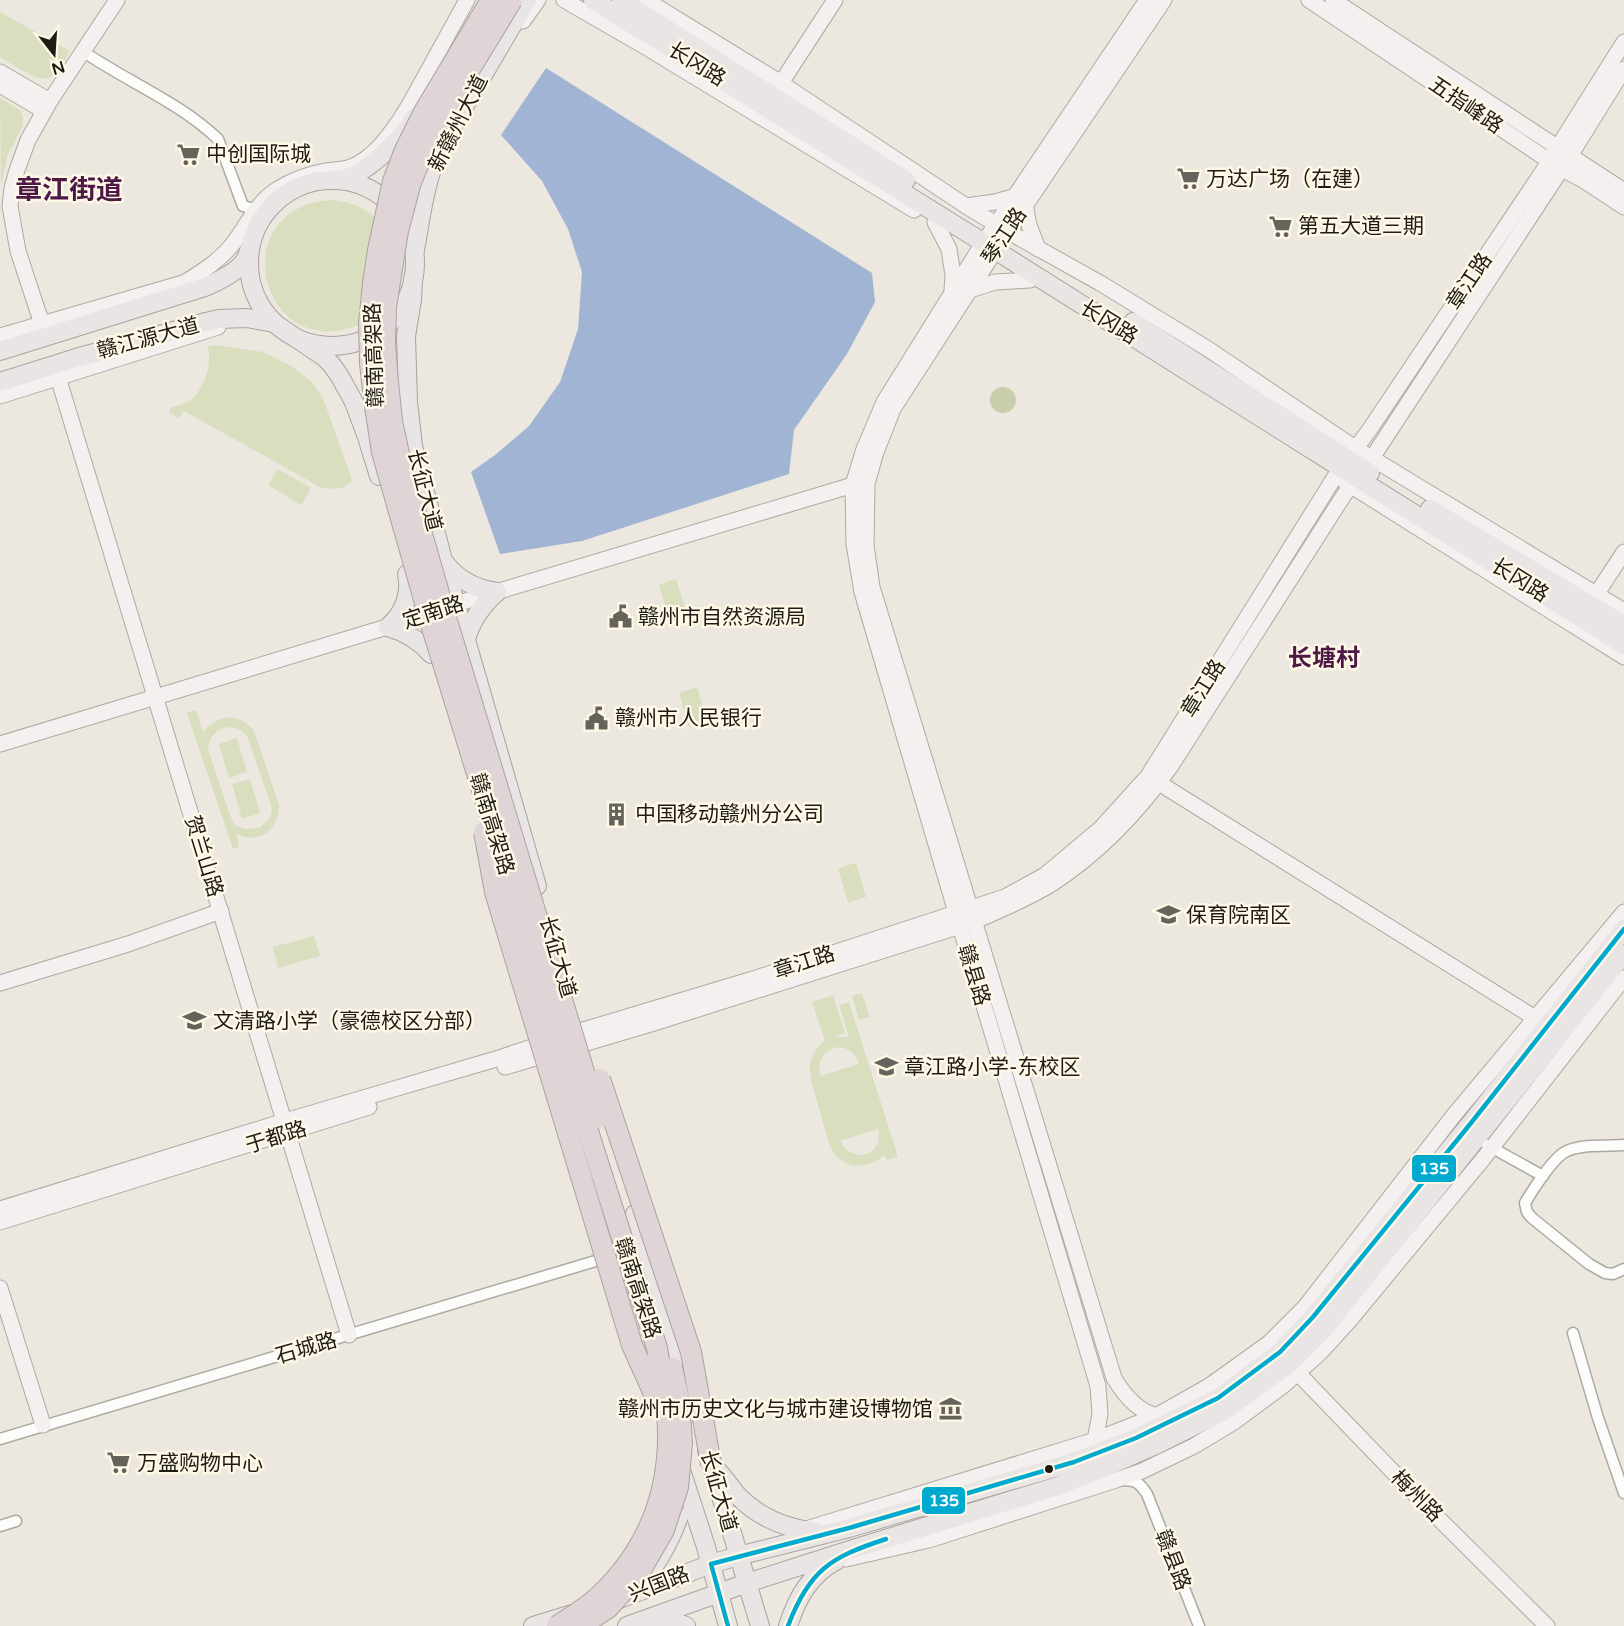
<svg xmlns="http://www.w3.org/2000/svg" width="1624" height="1626" viewBox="0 0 1624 1626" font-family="'Varela Round','Noto Sans SC',sans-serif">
<rect width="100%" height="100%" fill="#ece8df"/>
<g fill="#d9debf" fill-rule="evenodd">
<path d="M 0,12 L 70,51 C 65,59 60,72 51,77 C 38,84 11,63 0,57 Z"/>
<path d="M 0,98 L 21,111 L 23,118 L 23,125 L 8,154 L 1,185 Z"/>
<path d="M 330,200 C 348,201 362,206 376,218 L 361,324 C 261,367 221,209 330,200 Z"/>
<path d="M 215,345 L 263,352 L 291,366 L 311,381 L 323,398 L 352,480 C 347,490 330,490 320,487 L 184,411 L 179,418 L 169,413 L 170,408 C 178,405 187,404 193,398 C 205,386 212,364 208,347 Z"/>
<path d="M 278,469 L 311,488 L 301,505 L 268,485 Z"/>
<path d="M 676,579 L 687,614 L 669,619 L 659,585 Z"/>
<path d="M 697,687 L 707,722 L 689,727 L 679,693 Z"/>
<path d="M 196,710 L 203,732 C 217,714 240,712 254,731 L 279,805 C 279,830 259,845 236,834 L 239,847 L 233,849 L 187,713 ZM 229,727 L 239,729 L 247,736 L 272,808 L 270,818 L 259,828 L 244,829 L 235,825 L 232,821 L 208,749 C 209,736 216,729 229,727 Z"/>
<path d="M 237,738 L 247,772 L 229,778 L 219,744 Z"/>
<path d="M 250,779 L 260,813 L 242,819 L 232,784 Z"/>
<path d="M 856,863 L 866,897 L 848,903 L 838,868 Z"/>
<path d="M 314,936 L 320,956 L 278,968 L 273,947 Z"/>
<path d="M 862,993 L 870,1017 L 859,1020 L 852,996 Z"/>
<path d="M 833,995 L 845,1033 L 836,1037 L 849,1037 L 839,1005 L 849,1002 L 898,1157 L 887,1160 L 885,1155 C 870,1167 848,1172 834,1153 C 829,1146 827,1135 824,1126 C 820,1111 815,1095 811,1080 C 808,1063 811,1051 825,1041 L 812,1002 ZM 840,1047 C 850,1049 856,1054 859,1064 L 820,1076 C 817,1061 824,1048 840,1047 ZM 878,1129 C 884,1156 853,1165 840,1141 Z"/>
</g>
<circle fill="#c8ceab" cx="1003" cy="400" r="13"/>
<path fill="#a2b4d3" d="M 546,68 L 872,273 L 875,302 L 847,354 L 794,430 L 789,474 L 582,541 L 500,554 L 471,472 L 495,455 L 529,426 L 560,382 L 578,329 L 582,272 L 568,229 L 542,181 L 501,135 Z"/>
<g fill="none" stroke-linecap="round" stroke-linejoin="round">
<defs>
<g id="street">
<path d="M 84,52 C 128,82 179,102 218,139 L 243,206 L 266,212"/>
<path d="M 1487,1145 L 1543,1176"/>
<path d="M 1624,1145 C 1606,1146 1583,1144 1567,1151 C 1554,1156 1532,1191 1525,1203 L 1527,1212 L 1532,1218 L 1589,1264 L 1605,1273 L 1613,1274 L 1624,1269"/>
<path d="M 1573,1333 L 1598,1418 L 1624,1493"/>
<path d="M 0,1439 L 609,1257"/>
<path d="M 1121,1480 C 1136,1480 1139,1482 1147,1494 L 1199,1626"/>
<path d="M 0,1526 L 16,1521"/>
</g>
<g id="secondary">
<path d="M 564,0 L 649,49 L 914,210"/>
<path d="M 646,0 L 781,83 L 966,206 L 1007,231 L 1100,283 L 1208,349 L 1355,448 L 1624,611"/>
<path d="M 1164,0 L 1002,240 L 893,409 L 875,455 L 867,484 L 866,545 L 872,587 L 1114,1378 C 1124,1395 1138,1412 1158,1416 C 1165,1417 1172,1417 1178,1417"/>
<path d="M 1309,0 L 1560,168 L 1583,180 L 1624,207"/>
<path d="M 1333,0 L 1624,191"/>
<path d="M 523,21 L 538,0"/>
<path d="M 0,72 L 50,101"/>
<path d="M 781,83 L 835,0"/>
<path d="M 0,85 L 44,111"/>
<path d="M 1025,204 L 1029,225 L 1038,249"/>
<path d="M 966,206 L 995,202 L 1016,196"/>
<path d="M 935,222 L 949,249 L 953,275 L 952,290"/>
<path d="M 182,284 C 202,272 221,260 235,241 C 248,223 258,201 278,189 C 292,180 309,174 325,171 C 333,170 340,170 348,168 C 374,160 394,130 408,107 L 467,0"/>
<path d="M 970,290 L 995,282 L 1030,280"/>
<path d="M 42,324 L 18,251 L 10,206 L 12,188 L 17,170 L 28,140 L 50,101 L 117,0"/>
<path d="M 0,336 L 190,281"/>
<path d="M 58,377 L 349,1335"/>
<path d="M 0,396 L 218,327"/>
<path d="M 1345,482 L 1624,657"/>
<path d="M 1596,595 L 1624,552"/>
<path d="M 0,744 L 420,617 L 456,604 L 853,485 L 861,484"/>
<path d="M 1151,778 L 1535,1018"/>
<path d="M 0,983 L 128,944 L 221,911"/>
<path d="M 505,1067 L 654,1023 L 973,922 C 1000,910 1028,899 1053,883 C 1099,853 1139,811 1171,766 L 1344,495 L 1372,458 L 1570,156 L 1624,69"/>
<path d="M 0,1209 L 285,1121 L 496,1059 L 580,1031 L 750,980 L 1005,897 L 1045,875 L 1101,828 L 1148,776 L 1336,475 L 1370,429 L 1541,174 L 1624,42"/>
<path d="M 0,1222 L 369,1107"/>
<path d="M 0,1288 L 43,1425"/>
<path d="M 1291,1366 L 1427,1507 L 1547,1626"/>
<path d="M 1083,1458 L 1095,1440 L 1100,1414 L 1098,1386 L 960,926 L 862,592 L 854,544 L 853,485 L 864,449 L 884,402 L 980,248 L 1147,0"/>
<path d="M 803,1530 L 1095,1440 L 1156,1416 L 1209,1386 L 1269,1343 L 1305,1307 L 1454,1115 L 1624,912"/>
<path d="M 846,1559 L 929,1540 L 1116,1480 L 1142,1471 L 1194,1446 L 1234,1422 L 1284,1385 L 1320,1353 L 1350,1320 L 1483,1159 L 1624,978"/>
</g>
<g id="primary">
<path d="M 593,0 L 984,243 L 1341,468 L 1624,645"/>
<path d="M 621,0 L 906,180"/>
<path d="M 338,180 C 365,177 401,139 415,117"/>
<circle cx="332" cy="263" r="83"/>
<path d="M 415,250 C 420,223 423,195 432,169 C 442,142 458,117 473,92 C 491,61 509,31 527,0"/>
<path d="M 413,279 L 412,300 L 406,336 L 408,402 L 413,446 L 443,560 L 537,886"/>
<path d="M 1133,322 L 1370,473"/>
<path d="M 0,351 L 205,287 C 217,282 239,271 245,260 C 247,257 248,253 249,250"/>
<path d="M 0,382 L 76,358 L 206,322 L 219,319 L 247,318 L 274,323 L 324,357 L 331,364 L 339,375 L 354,402 L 367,437 L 379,476"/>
<path d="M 1430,509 L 1624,625"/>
<path d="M 445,563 C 458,580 476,589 497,592"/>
<path d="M 388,627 C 404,613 411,595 407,574"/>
<path d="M 388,627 C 406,632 419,640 431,654"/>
<path d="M 466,639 C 472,619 482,605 497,592"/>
<path d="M 635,1214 L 694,1406"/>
<path d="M 707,1450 L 760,1626"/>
<path d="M 680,1467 L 706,1547 L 728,1626"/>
<path d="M 716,1469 C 724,1477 730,1486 737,1495 C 759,1518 787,1529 818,1532"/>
<path d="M 639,1585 C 657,1565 670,1542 679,1516"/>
<path d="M 609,1603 L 711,1564 L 738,1556 L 849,1528 L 1074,1462 L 1136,1438 L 1218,1398 L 1280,1352 L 1313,1317 L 1471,1123 L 1624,929"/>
<path d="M 650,1622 C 662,1621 675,1621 686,1626"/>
<path d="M 533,1626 L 572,1614"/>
<path d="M 627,1626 L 747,1583 L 856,1548 L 1058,1486 L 1103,1468 L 1156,1445 L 1224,1411 L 1289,1364 L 1324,1329 L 1624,954"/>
<path d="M 788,1626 C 797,1598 810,1574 837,1560"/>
</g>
</defs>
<use href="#street" stroke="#adaaa2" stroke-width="13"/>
<use href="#secondary" stroke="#adaaa2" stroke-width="17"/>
<use href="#primary" stroke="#aca19f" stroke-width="20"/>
<use href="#street" stroke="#fcfcfa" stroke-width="10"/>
<use href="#secondary" stroke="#f4f0f0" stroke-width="15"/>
<use href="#primary" stroke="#eae5e5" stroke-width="18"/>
<defs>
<g id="highway-bridge">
<path d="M 491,0 L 424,112 L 405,150 L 393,181 L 378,250 L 373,284 L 369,323 L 370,363 L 374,400 L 382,452 L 433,631 L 561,1046 L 657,1348 C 662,1379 669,1412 668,1443 C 666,1503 642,1556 598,1597 C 586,1608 571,1617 557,1626"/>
<path d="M 512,0 L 445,110 L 427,144 L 411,182 L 398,231 L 386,307 L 385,343 L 388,382 L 392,421 L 399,454 L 445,614 L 598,1118"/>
<path d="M 484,832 L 495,892 L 632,1345 L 658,1403"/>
<path d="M 600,1079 L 691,1352 L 711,1464"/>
<path d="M 581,1626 L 608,1608 L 638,1575 L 664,1530 L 678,1487 L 682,1443 L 679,1399 L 672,1368"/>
</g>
</defs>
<use href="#highway-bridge" stroke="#aca19f" stroke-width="22" stroke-linecap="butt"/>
<use href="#highway-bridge" stroke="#dfd5d7" stroke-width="20"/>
<defs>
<g id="bus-1">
<path d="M 728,1626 L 711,1564 L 849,1528 L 1074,1462 L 1136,1438 L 1218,1398 L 1280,1352 L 1313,1317 L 1471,1123 L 1624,929"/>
<path d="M 788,1626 C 809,1570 831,1557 886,1539"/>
</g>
</defs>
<use href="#bus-1" stroke="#fff8e6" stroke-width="9"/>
<use href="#bus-1" stroke="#00a9ce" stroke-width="4.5"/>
</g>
<defs>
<symbol id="supermarket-bare" viewBox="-9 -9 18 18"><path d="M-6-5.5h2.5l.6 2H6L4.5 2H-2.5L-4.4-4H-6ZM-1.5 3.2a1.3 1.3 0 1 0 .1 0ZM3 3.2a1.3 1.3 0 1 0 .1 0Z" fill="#66635c" stroke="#fff8e6" stroke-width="2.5" paint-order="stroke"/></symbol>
<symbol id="civic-bare" viewBox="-9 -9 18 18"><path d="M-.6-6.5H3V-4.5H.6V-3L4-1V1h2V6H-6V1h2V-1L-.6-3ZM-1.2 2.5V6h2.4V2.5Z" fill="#66635c" stroke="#fff8e6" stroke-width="2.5" paint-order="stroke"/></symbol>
<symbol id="building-bare" viewBox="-9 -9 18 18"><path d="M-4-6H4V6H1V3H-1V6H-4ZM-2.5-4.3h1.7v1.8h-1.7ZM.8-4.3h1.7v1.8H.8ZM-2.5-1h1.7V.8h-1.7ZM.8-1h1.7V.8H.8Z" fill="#66635c" stroke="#fff8e6" stroke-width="2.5" paint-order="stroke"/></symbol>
<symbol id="school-bare" viewBox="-9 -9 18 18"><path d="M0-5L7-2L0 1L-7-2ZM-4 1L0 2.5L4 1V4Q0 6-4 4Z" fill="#66635c" stroke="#fff8e6" stroke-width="2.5" paint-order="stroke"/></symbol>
<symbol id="museum-bare" viewBox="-9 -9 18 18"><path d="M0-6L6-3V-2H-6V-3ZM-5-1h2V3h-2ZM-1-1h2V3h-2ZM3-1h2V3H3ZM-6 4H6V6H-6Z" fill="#66635c" stroke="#fff8e6" stroke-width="2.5" paint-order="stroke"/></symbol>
</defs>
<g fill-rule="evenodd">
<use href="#supermarket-bare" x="172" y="138" width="33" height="33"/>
<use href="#supermarket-bare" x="1172" y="162" width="33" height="33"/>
<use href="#supermarket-bare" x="1264" y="210" width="33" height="33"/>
<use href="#civic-bare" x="604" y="600" width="33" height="33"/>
<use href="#civic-bare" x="580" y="702" width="33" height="33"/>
<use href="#building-bare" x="600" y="798" width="33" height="33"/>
<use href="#school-bare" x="1152" y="898" width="33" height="33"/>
<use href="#school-bare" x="178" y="1004" width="33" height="33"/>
<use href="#school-bare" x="870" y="1050" width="33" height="33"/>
<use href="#museum-bare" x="934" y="1392" width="33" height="33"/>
<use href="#supermarket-bare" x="102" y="1446" width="33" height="33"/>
</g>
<circle fill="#1e1b15" stroke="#fff8e6" stroke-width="2" cx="1049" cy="1469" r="5"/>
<g text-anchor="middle" stroke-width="5" stroke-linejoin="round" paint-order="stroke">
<g font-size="21" fill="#1e1b15" stroke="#fff8e6">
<text transform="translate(697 64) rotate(32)" y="7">长冈路</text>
<text transform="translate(1466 105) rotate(34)" y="7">五指峰路</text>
<text transform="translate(458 123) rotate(-63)" y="7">新赣州大道</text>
<text transform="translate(1004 236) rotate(-57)" y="7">琴江路</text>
<text transform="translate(1469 281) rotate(-56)" y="7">章江路</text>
<text transform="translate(1109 322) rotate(32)" y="7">长冈路</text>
<text transform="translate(148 338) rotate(-15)" y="7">赣江源大道</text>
<text transform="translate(374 355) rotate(-92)" y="7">赣南高架路</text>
<text transform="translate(425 490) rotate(76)" y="7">长征大道</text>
<text transform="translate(1520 580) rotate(32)" y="7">长冈路</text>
<text transform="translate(433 612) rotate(-18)" y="7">定南路</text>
<text transform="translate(1203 688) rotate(-58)" y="7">章江路</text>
<text transform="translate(492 824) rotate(73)" y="7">赣南高架路</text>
<text transform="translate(204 856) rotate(73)" y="7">贺兰山路</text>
<text transform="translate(558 957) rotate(74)" y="7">长征大道</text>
<text transform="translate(804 962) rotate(-18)" y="7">章江路</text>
<text transform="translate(974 975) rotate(73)" y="7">赣县路</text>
<text transform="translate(276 1137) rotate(-17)" y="7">于都路</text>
<text transform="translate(638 1288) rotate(72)" y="7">赣南高架路</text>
<text transform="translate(306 1348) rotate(-16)" y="7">石城路</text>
<text transform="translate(719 1491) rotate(74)" y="7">长征大道</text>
<text transform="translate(1417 1496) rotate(45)" y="7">梅州路</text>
<text transform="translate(1173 1560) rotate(69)" y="7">赣县路</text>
<text transform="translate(659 1584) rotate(-21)" y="7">兴国路</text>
</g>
<g font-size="21" fill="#1e1b15" stroke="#fff8e6" text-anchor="start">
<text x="206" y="161">中创国际城</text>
<text x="1206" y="186">万达广场（在建）</text>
<text x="1298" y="233">第五大道三期</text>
<text x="638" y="624">赣州市自然资源局</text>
<text x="615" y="725">赣州市人民银行</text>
<text x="635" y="821">中国移动赣州分公司</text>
<text x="1186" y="922">保育院南区</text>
<text x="213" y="1028">文清路小学（豪德校区分部）</text>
<text x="904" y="1074">章江路小学-东校区</text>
<text x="933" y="1416" text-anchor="end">赣州市历史文化与城市建设博物馆</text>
<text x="137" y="1470">万盛购物中心</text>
</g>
<g font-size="24" font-weight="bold" fill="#4d1845" stroke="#fff8e6">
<text x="1324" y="666">长塘村</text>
</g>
<g font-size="27" font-weight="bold" fill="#4d1845" stroke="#fff8e6">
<text x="69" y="199">章江街道</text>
</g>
</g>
<g stroke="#fff8e6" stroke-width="2">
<rect x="1411" y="1154" width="46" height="29" rx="6" fill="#00a9ce"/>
<rect x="921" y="1486" width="45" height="29" rx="6" fill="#00a9ce"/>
</g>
<g font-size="16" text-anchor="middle" font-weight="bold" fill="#fff">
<text x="1434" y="1174">135</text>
<text x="944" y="1506">135</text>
</g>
<g transform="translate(54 54) rotate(163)" stroke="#fff8e6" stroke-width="4.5" paint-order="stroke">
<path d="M0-4.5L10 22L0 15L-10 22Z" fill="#1e1b15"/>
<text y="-9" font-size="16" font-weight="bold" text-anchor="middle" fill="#1e1b15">N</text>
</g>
</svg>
